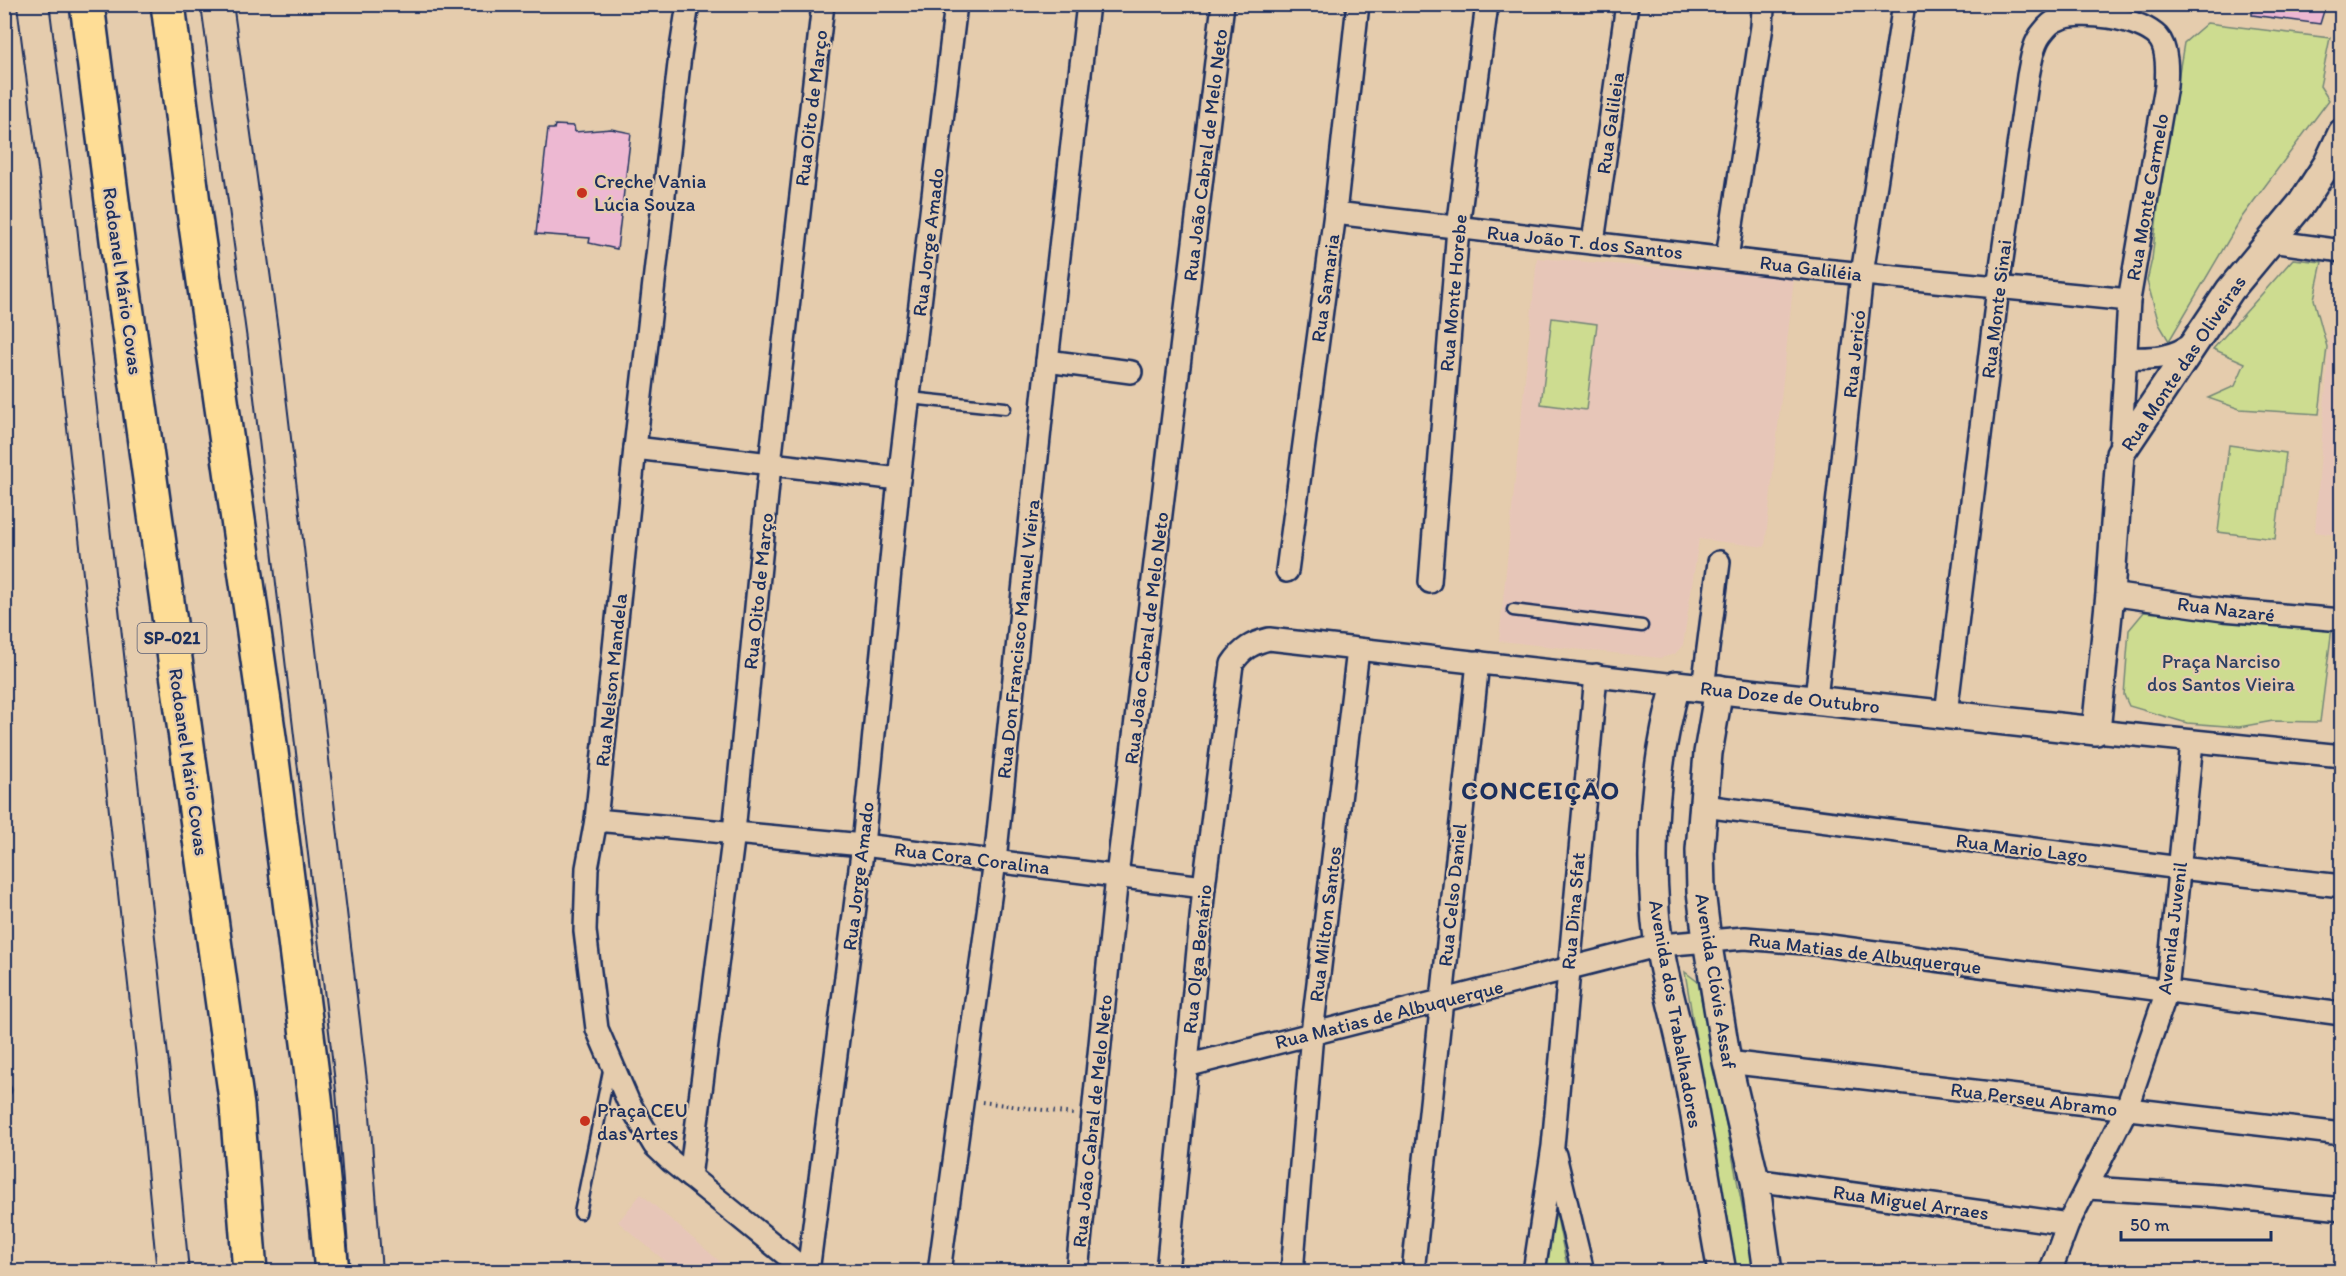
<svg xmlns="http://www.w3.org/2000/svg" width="2346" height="1276" viewBox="0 0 2346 1276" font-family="Itim,sans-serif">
<rect width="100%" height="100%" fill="#e5ccad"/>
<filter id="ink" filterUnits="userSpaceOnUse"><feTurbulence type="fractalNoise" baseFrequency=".0167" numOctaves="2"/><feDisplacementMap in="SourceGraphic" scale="12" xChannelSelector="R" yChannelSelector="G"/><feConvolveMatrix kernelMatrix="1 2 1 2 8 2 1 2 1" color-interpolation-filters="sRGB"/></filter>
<g filter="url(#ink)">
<g fill="#e7c6b8">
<path d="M 1537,258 L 1794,278 L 1765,547 L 1699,539 L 1683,645 L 1675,654 L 1661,658 L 1499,641 Z"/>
<path d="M 2330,330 L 2341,332 L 2341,536 L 2315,532 Z"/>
<path d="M 641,1194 L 731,1271 L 677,1271 L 618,1222 Z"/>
</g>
<g fill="#cddc90" stroke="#748677" stroke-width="1.5">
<path d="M 2207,23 L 2330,38 L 2320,86 L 2329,100 L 2242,217 L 2169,341 L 2159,324 L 2147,281 L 2152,259 L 2161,181 L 2184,43 Z"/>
<path d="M 2293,259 L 2322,262 L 2314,299 L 2327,347 L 2319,414 L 2240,409 L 2208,398 L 2235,386 L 2245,363 L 2213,349 Z"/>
<path d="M 1552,318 L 1597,324 L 1586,410 L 1541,404 Z"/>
<path d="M 2229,445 L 2286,453 L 2275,539 L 2218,532 Z"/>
<path d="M 2144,612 L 2332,628 L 2320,722 L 2273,721 L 2239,727 L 2187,723 L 2129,706 L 2124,695 L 2129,630 Z"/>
<path d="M 1685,972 L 1698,982 L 1755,1271 L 1734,1271 Z"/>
<path d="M 1554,1203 L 1568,1271 L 1545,1271 Z"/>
</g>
<g fill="#edb8d2" stroke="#1b2f5e" stroke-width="1.5">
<path d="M 2252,4 L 2326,4 L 2320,24 L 2252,15 Z"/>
<path d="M 555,125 L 574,126 L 575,132 L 611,129 L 631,133 L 617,249 L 589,243 L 590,238 L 536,234 L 548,129 L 554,129 Z"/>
</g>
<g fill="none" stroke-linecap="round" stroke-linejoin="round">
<defs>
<g id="service">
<path d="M 910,398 L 1005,408"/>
<path d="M 1513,610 L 1642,626"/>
<path d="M 4,1089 L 5,1090"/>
<path d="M 580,1213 L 610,1066"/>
</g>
<g id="minor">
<path d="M 688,4 L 680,55 L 635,448 L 596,820 L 587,868 L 585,931 L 597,1029 L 628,1101 L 654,1145 L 672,1162 L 807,1272"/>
<path d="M 1335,213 L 1813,269 L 2129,300"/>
<path d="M 2270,241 L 2342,251"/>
<path d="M 1593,242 L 1627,4"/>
<path d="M 1727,258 L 1762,26 L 1763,9 L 1761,4"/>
<path d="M 2126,358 C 2150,359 2176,359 2194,341"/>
<path d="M 1047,361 L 1131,372"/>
<path d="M 635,448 L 899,479"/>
<path d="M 1287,571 L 1335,213 L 1358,4"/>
<path d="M 1430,582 L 1458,228 L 1487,4"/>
<path d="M 2110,594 L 2223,610 L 2342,620"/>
<path d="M 1703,688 L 1719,562"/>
<path d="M 1816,699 L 1862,274 L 1903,10"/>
<path d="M 1946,714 L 1998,288 L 2028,76 C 2031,62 2033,43 2043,32 C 2046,28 2052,22 2057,20 C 2079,9 2140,18 2158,37 C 2168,48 2167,72 2166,86 L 2129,300 L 2120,454"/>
<path d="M 2096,731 L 2342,756"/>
<path d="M 1704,806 L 2180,868 L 2342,886"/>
<path d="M 596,820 L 863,845 L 1204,887"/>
<path d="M 1727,1062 L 2342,1134"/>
<path d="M 1186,1066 L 1660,945 L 1745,938 L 1815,944 L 2342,1014"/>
<path d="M 1555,1155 L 1583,1272"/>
<path d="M 690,1177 L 734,832 L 770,464 L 823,4"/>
<path d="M 1755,1180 L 2068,1224"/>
<path d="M 2088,1188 L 2217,1196 L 2342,1209"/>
<path d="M 808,1272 L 863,845 L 899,479 L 956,4"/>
<path d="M 939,1272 L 995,861 L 1047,361 L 1088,4"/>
<path d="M 1077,1272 L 1117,876 L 1223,4"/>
<path d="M 1167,1272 L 1204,887 L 1232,664 C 1242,649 1252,643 1269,639 L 1676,685"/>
<path d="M 1292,1272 L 1312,1033 L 1358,650"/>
<path d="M 1413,1272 L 1478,662"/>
<path d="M 1534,1272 L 1553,1146 L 1596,675"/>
<path d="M 2050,1272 L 2068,1224 L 2126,1110 L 2167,991 L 2192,742"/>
</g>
<g id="tertiary">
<path d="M 1719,689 L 1708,753 L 1700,850 L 1701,891 L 1707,940 L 1727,1062 L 1755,1180 L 1768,1272"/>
<path d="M 1722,1272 C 1709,1200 1698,1128 1684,1057 C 1674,1008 1658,959 1655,910 C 1649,833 1656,759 1676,685 L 2096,731 L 2110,594 L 2120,454 L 2230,290 L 2302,203 L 2328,163 L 2342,133"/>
</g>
<g id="secondary">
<path d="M 33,4 L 58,199 L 154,1075 L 173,1272"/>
<path d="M 217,4 L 264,346 L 352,1090 L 366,1272"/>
</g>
<g id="motorway">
<path d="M 87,4 L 118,248 L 237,1106 L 250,1272"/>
<path d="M 168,4 L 194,211 L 270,744 L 315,1098 L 332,1272"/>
</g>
</defs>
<use href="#service" stroke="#1b2f5e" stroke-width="15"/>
<use href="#minor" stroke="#1b2f5e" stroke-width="26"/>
<use href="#tertiary" stroke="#1b2f5e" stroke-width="32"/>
<use href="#secondary" stroke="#1b2f5e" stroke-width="34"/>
<use href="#motorway" stroke="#1b2f5e" stroke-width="38"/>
<path stroke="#1b2f5e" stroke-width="4" stroke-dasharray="1.5 4.5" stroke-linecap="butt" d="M 982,1102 L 1073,1114"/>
<use href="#service" stroke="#e5ccad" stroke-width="10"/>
<use href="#minor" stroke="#e5ccad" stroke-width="21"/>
<use href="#tertiary" stroke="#e5ccad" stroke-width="27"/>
<use href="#secondary" stroke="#e5ccad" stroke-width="30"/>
<use href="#motorway" stroke="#fedd96" stroke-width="33"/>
</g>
</g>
<g fill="#c8321e" stroke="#e5ccad" stroke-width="2">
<circle cx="582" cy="193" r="6"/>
<circle cx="585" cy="1121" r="6"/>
</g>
<g text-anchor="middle" stroke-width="4.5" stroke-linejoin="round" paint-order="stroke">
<rect fill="#e5ccad" stroke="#585e76" stroke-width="1.5" x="137.5" y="623" width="69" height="30" rx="4.5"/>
<g font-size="18" font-weight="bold" fill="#1b2f5e">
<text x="172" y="644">SP-021</text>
</g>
<g font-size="20" fill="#1b2f5e" stroke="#e5ccad">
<text transform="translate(811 108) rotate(-83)" y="7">Rua Oito de Março</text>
<text transform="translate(1610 123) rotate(-82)" y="7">Rua Galileia</text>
<text transform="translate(1205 155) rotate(-83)" y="7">Rua João Cabral de Melo Neto</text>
<text transform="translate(2147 197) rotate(-80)" y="7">Rua Monte Carmelo</text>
<text transform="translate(928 242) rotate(-83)" y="7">Rua Jorge Amado</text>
<text transform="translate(1585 242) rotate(6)" y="7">Rua João T. dos Santos</text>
<text transform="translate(1811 268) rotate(7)" y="7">Rua Galiléia</text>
<text transform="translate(123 281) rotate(82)" y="7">Rodoanel Mário Covas</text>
<text transform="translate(1325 288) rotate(-82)" y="7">Rua Samaria</text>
<text transform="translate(1453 293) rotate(-85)" y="7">Rua Monte Horebe</text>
<text transform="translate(1996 309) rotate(-83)" y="7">Rua Monte Sinai</text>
<text transform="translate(1854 354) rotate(-84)" y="7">Rua Jericó</text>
<text transform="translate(2183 363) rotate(-56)" y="7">Rua Monte das Oliveiras</text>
<text transform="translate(758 591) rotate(-84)" y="7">Rua Oito de Março</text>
<text transform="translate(2226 609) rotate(7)" y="7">Rua Nazaré</text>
<text transform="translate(1146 638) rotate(-83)" y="7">Rua João Cabral de Melo Neto</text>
<text transform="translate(1018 639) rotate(-84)" y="7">Rua Don Francisco Manuel Vieira</text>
<text transform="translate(611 680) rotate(-84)" y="7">Rua Nelson Mandela</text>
<text transform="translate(1790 697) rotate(6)" y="7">Rua Doze de Outubro</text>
<text transform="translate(189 762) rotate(82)" y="7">Rodoanel Mário Covas</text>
<text transform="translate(2022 848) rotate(7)" y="7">Rua Mario Lago</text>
<text transform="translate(972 858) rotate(7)" y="7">Rua Cora Coralina</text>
<text transform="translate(858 876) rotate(-83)" y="7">Rua Jorge Amado</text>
<text transform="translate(1452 895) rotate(-84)" y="7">Rua Celso Daniel</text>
<text transform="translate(1573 911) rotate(-85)" y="7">Rua Dina Sfat</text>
<text transform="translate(1325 924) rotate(-83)" y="7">Rua Milton Santos</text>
<text transform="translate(2172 928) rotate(-83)" y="7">Avenida Juvenil</text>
<text transform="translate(1865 953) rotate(7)" y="7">Rua Matias de Albuquerque</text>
<text transform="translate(1197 959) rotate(-84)" y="7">Rua Olga Benário</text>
<text transform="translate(1716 981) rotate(81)" y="7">Avenida Clóvis Assaf</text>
<text transform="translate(1389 1014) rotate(-14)" y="7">Rua Matias de Albuquerque</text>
<text transform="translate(1676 1014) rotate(80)" y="7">Avenida dos Trabalhadores</text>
<text transform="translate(2034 1099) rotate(7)" y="7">Rua Perseu Abramo</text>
<text transform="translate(1092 1121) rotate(-84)" y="7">Rua João Cabral de Melo Neto</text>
<text transform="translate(1911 1202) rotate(8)" y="7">Rua Miguel Arraes</text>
</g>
<g font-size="20" fill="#1b2f5e" stroke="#e5ccad" text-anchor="start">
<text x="594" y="188">Creche Vania<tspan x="594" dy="23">Lúcia Souza</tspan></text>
<text x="597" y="1117">Praça CEU<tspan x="597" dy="23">das Artes</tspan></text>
</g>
<g font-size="20" fill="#2d4063" stroke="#e5ccad">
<text x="2221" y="668">Praça Narciso<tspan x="2221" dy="23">dos Santos Vieira</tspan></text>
</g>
<g font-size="26" font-weight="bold" letter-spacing="1.5" fill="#1b2f5e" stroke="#e5ccad">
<text x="1541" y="799">CONCEIÇÃO</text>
</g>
</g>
<rect width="2346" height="1276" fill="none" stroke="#e5ccad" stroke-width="24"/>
<rect x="12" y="12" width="2322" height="1252" fill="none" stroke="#1b2f5e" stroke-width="2" filter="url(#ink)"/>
<path d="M2121 1231v9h150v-9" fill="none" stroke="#1b2f5e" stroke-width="3"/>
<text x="2130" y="1231" font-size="18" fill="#1b2f5e" stroke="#e5ccad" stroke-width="4.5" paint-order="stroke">50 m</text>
</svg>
